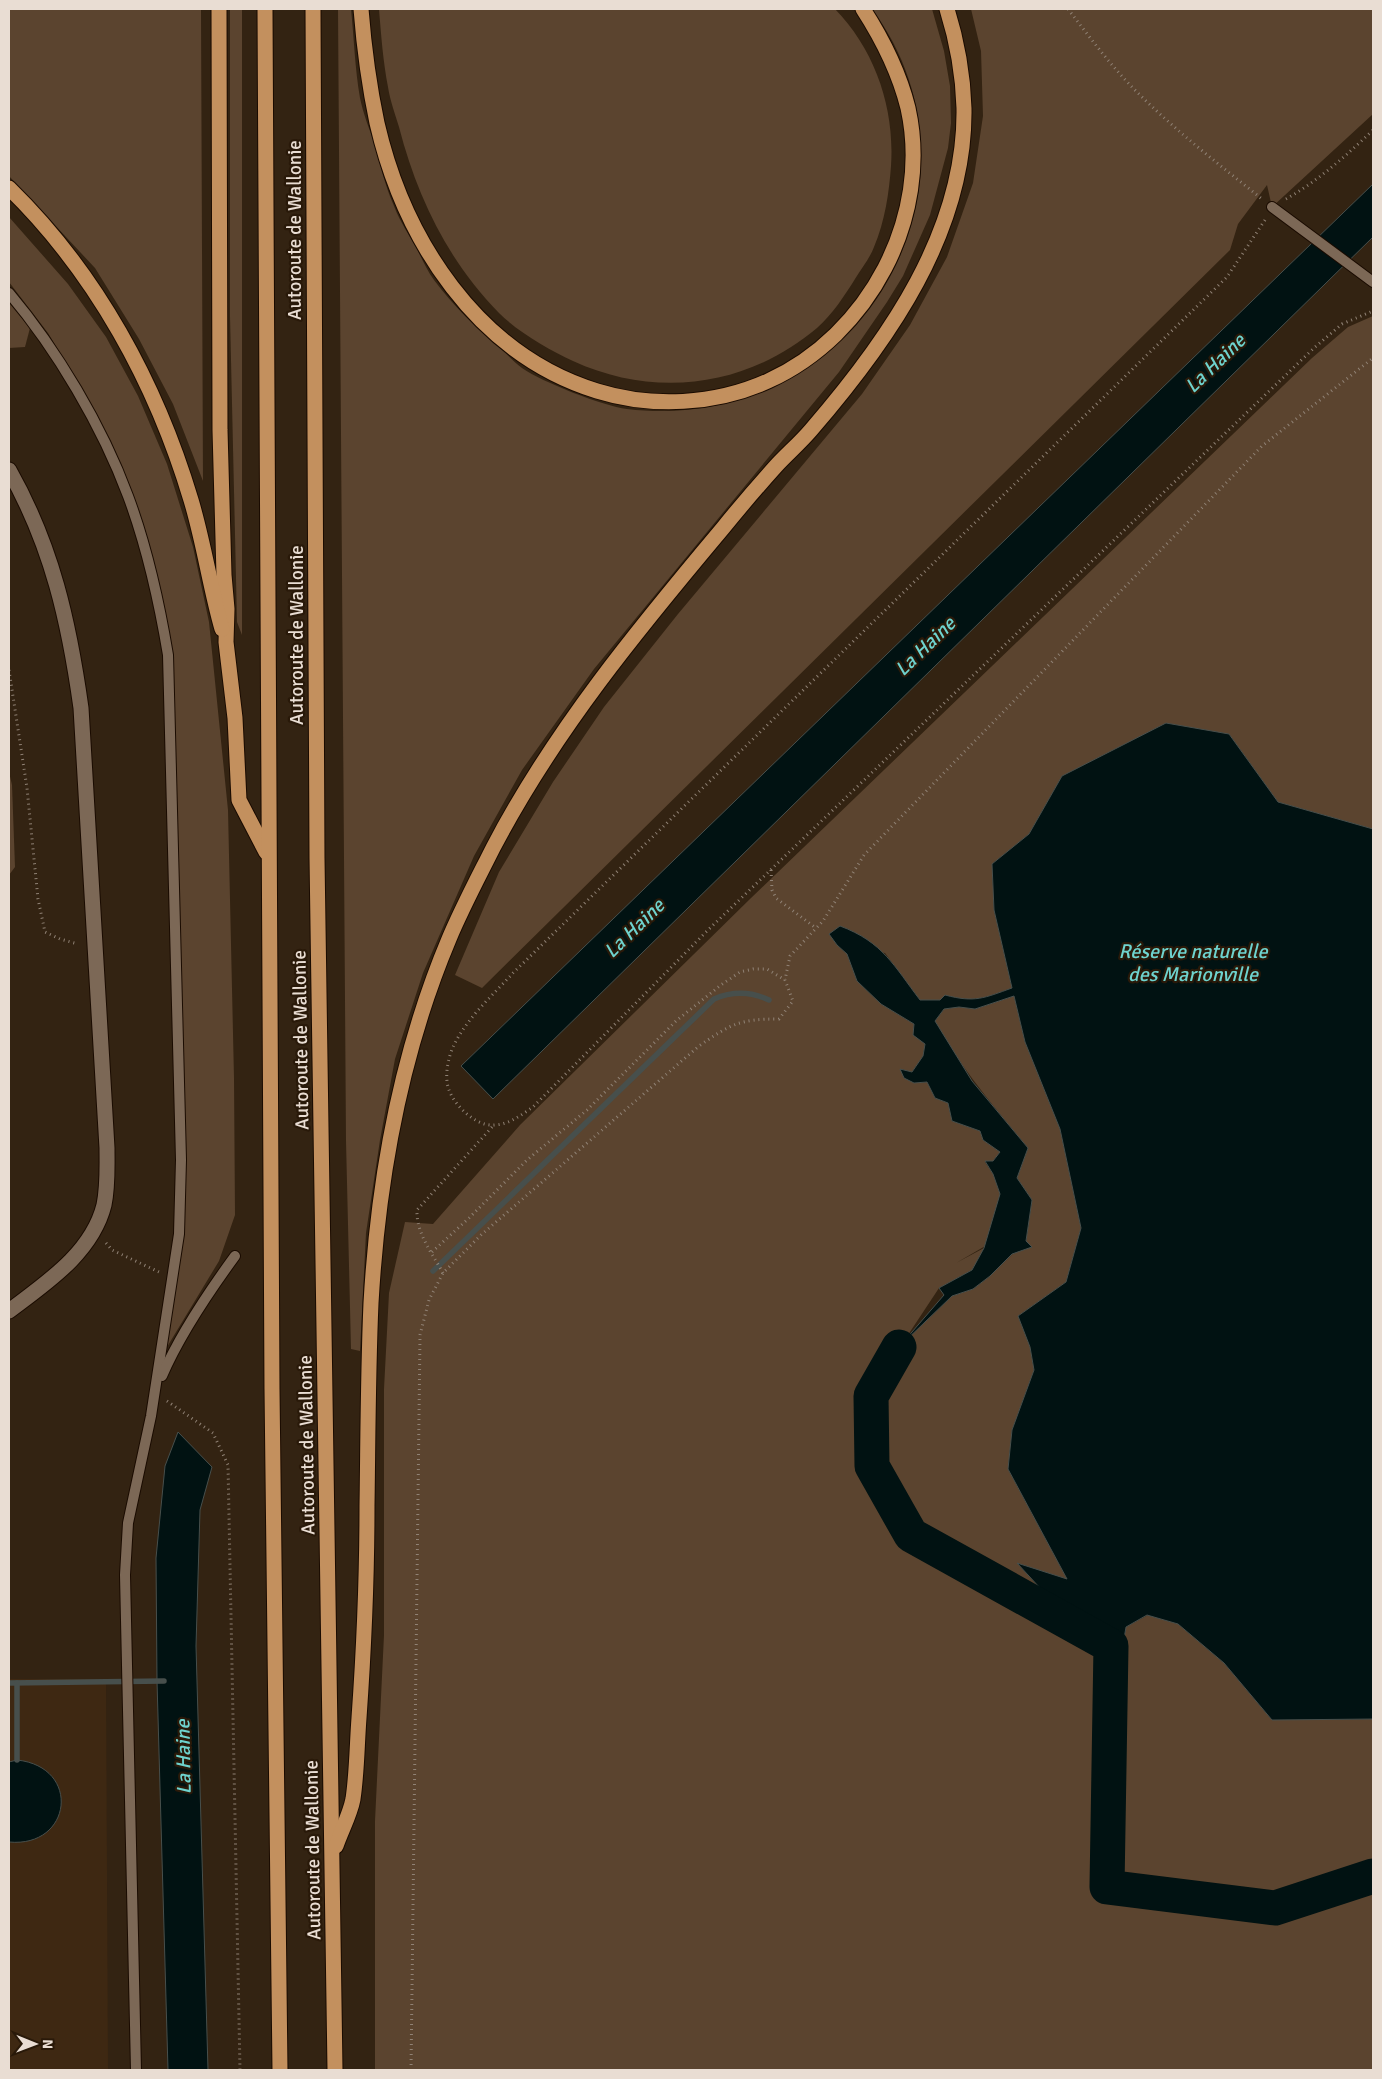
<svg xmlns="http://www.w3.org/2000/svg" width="1382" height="2079" viewBox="0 0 1382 2079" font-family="Signika,sans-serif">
<rect width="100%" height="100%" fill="#332312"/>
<path fill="#3e2812" d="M 9,1679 L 106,1679 L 108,2070 L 9,2070 Z"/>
<g fill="#5b442f">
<path d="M 9,9 L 201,9 L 203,481 L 173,404 L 139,339 L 95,268 L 9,176 Z"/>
<path d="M 230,9 L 242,9 L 242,635 L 237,622 L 230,316 Z"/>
<path d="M 338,9 L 351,9 C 354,38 355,69 360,98 C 363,113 369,128 374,142 C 380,163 385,186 394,206 C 400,222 410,236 418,251 C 423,261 428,272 434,280 C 453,306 477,328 501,349 C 508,355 515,363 522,368 C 542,382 603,406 627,409 C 766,426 890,339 917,201 C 930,133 913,64 872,9 L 932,9 L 944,51 L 950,86 L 951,123 L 948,148 L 930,215 L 903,276 L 887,302 L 839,372 L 594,669 L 522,770 L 474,856 L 423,973 L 395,1059 L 380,1140 L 366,1233 L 360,1351 L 351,1349 L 346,1141 Z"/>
<path d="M 379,9 L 835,9 C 875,50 895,108 891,166 C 889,193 885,221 874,247 C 870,258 861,269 855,279 C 845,295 832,315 817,328 C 747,387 656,399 573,361 C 549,350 518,332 499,313 C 448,261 417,197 399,127 C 395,114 390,100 388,87 C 383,61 381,34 379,9 Z"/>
<path d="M 971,9 L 1373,9 L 1373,114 L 1272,207 L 1267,185 L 1238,224 L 1230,250 L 482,988 L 455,975 L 499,872 L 553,782 L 604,707 L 678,614 L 862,394 L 910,325 L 947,257 L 973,183 L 983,116 L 981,51 Z"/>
<path d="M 9,217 L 68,284 L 106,337 L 138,396 L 167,464 L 193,547 L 209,622 L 228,810 L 234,1078 L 235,1215 L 219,1261 L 167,1347 L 184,1235 L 184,1170 L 164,611 L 149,544 L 123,470 L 95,411 L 48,333 L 9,282 Z"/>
<path d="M 9,303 L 30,328 L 25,347 L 9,348 Z"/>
<path d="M 1373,316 L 1373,829 L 1278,802 L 1229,734 L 1062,776 L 1029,834 L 992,864 L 994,910 L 1012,988 C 984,998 975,1003 945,996 L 940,1000 L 920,1000 L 885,953 L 837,945 L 847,954 L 857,981 L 881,1004 L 914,1024 L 925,1044 L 923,1056 L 912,1072 L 901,1069 L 914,1083 L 927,1082 L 935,1098 L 948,1103 L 952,1121 L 980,1131 L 983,1140 L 1000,1152 L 993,1161 L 985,1162 L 993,1174 L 1000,1194 L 997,1207 L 1006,1234 L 956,1263 L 984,1248 L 972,1270 L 939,1288 L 902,1344 L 952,1296 L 973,1289 L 990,1276 L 1026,1241 L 1032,1200 L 1017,1178 L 1028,1148 C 994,1107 960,1067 935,1021 L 944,1009 L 959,1007 L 975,1009 L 1014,996 L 1025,1042 L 1060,1129 L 1081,1228 L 1066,1282 L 1018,1316 L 1030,1347 L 1034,1370 L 1012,1430 L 1008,1469 L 1067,1579 L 1018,1564 L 1073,1625 L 1121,1651 L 1126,1627 L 1148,1615 L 1178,1624 L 1224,1663 L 1272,1720 L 1373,1719 L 1373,2070 L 375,2070 L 375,1821 L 384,1635 L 384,1389 L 389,1293 L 405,1222 L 433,1224 L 520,1125 L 751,898 L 1312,358 L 1348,327 Z"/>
<path d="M 9,772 L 12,785 L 15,867 L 9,875 Z"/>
</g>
<g fill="#011212" stroke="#474f4c">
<path d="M 1373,184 L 1373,237 L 493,1099 L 461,1066 Z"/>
<path d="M 1166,723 L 1229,734 L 1278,802 L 1373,829 L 1373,1719 L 1272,1720 L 1224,1663 L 1178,1624 L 1147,1615 L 1126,1627 L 1122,1651 L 1075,1626 L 1017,1563 L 1067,1579 L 1008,1469 L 1012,1430 L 1034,1370 L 1030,1347 L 1018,1316 L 1066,1282 L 1081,1228 L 1060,1129 L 1025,1042 L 1014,996 L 975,1009 L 959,1007 L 944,1009 L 935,1021 L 972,1081 L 1028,1148 L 1017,1178 L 1032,1200 L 1026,1241 L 1032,1247 L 1012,1254 L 990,1276 L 973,1289 L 952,1296 L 899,1347 L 944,1295 L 939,1288 L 972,1270 L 984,1248 L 1000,1194 L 993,1174 L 985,1161 L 993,1161 L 1000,1152 L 983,1140 L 980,1131 L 952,1121 L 948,1103 L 935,1098 L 927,1082 L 914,1083 L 904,1078 L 900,1069 L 912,1072 L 923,1056 L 925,1044 L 913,1035 L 914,1024 L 881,1004 L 857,981 L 847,954 L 837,945 L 829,934 L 840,926 C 883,942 894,966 920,1000 L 940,1000 L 945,995 C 975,1003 984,998 1012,988 L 994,910 L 992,864 L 1029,834 L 1062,776 Z"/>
<path d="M 178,1432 L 212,1467 L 200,1510 L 196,1646 L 208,2070 L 168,2070 L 157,1681 L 156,1558 L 165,1466 Z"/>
<path d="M 17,1760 C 82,1767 72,1848 9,1842 L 9,1762 Z"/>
</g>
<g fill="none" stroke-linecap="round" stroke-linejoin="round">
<g stroke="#474f4c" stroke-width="5.5">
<path d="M 433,1271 L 714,999 C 733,991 750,991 769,1000"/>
<path d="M 9,1683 L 164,1681"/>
<path d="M 17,1760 L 17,1683"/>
</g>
<path stroke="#011212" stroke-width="35" d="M 899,1347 L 871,1396 L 872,1466 L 911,1535 L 1111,1646 L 1107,1887 L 1275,1908 L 1373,1876"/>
<defs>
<g id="lane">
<path d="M 1272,207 L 1373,282"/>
<path d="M 9,293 C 57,350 102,426 128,496 C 147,547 159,601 168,655 L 181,1160 L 179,1234 L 151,1416 L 128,1523 L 125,1575 L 136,2070"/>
<path d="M 162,1376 C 180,1334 208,1293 235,1256"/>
</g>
<path id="street" d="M 9,470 C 52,546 69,622 81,708 L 107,1148 C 107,1167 108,1186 104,1205 C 92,1253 46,1283 9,1311"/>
<g id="highway">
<path d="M 219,9 L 220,430 L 224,575 L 227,609 L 226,642 L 235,718 L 239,800 L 266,852"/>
<path d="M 265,9 L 272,1389 L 280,2070"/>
<path d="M 313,9 L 317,858 L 335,2070"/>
<path d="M 361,9 C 364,47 369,85 377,123 C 404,240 477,354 597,391 C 652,408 715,405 768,381 C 869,335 932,217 908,108 C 899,72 883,40 863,9"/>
<path d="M 9,188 C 96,273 156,383 191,500 C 204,543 210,587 222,629"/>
<path d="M 336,1846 C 341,1831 350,1815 353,1799 C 357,1772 357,1744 359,1718 C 364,1647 367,1576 367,1506 C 368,1438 368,1371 371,1303 C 378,1180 401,1053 449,939 C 462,908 478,878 493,848 C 554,731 639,628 723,528 C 740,507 758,486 776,466 C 787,454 800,443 811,430 C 888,341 966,231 964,108 C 963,74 957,41 947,9"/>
</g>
</defs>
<use href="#lane" stroke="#1a0b00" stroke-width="12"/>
<use href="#street" stroke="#1a0b00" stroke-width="17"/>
<use href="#highway" stroke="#1a0b00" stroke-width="17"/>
<g stroke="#908275" stroke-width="3" stroke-dasharray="1 4" stroke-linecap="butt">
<path d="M 1068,9 C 1088,35 1108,62 1131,86 C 1171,127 1217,163 1262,199"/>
<path d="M 1286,199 C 1318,181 1347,155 1373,130"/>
<path d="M 1265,220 L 1227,277 L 513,973 C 493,995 467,1018 454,1045 C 448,1057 444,1077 449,1090 C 455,1106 476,1127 495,1125 C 510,1124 521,1115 533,1107 L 708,930 L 1315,347 L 1342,324 L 1373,311"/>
<path d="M 9,670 L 27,788 L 38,899 L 45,932 L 60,939 L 78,944"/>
<path d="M 771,870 L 772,890 L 776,898 L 816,928"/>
<path d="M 106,1243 L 112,1250 L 159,1272"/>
<path d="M 432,1252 L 469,1218 L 527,1160 L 587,1110 L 676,1021 L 721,985 L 740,972 L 753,969 L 767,969 L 785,980"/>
<path d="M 443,1273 C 432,1253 416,1233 417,1210 L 493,1126"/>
<path d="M 167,1401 L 213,1433 L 228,1465 L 240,2070"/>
<path d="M 411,2070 L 420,1335 L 429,1300 L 443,1273 L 481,1235 L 699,1046 C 731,1024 739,1019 779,1019 L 793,1001 L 785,980 L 790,956 L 823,921 L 864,855 L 1262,446 L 1373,358"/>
</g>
<use href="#lane" stroke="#7c6856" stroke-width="10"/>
<use href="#street" stroke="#7c6856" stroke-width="15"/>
<use href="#highway" stroke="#c3905e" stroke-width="15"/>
</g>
<g text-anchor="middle" stroke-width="4.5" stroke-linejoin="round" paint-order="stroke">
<g font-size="19" fill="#e9ddd3" stroke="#291909">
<text transform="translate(294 230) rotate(-90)" y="7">Autoroute de Wallonie</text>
<text transform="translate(296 635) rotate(-90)" y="7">Autoroute de Wallonie</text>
<text transform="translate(300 1040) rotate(-91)" y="7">Autoroute de Wallonie</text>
<text transform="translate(306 1445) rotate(-91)" y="7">Autoroute de Wallonie</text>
<text transform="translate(312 1850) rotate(-91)" y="7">Autoroute de Wallonie</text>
</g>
<g font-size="20" font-style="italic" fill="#6ed3ce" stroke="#291909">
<text transform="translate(1215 363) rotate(-44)" y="7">La Haine</text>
<text transform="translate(925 646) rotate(-44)" y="7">La Haine</text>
<text transform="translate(634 928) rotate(-44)" y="7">La Haine</text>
<text x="1193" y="958">Réserve naturelle<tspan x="1193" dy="23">des Marionville</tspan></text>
<text transform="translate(183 1757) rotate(-91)" y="7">La Haine</text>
</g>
</g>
<rect width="1382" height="2079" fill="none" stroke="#e9ddd3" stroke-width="20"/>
<g transform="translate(35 2044) rotate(91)" stroke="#291909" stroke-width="4" paint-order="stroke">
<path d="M0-4L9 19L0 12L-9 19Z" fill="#e9ddd3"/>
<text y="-8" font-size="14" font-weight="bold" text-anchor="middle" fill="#e9ddd3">N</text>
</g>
</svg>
